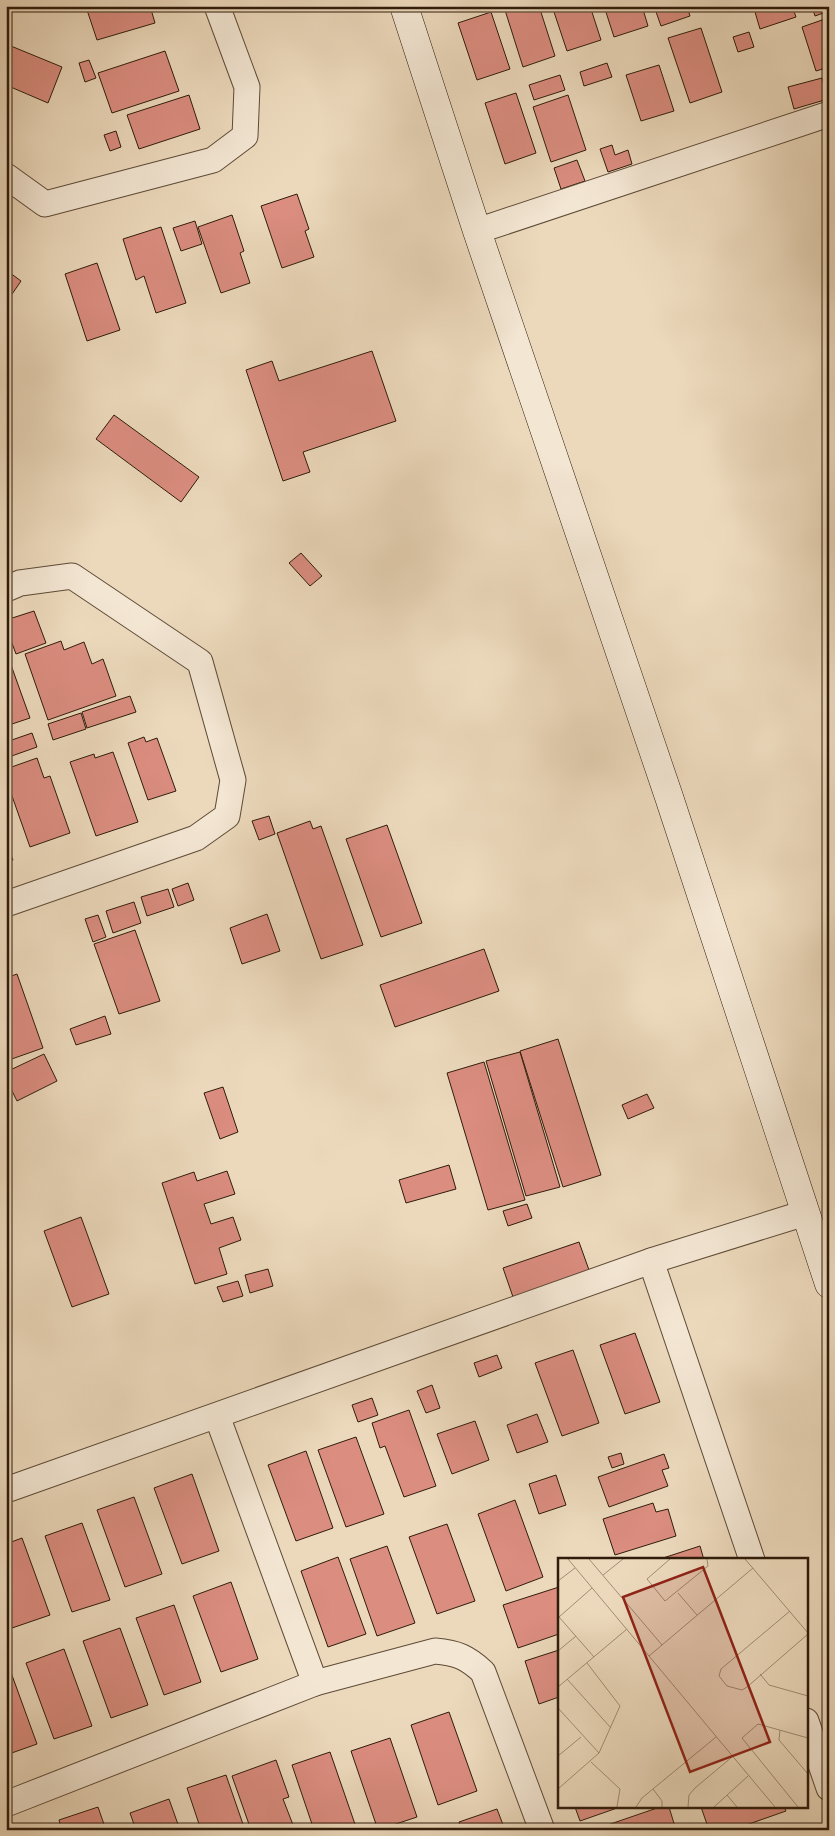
<svg xmlns="http://www.w3.org/2000/svg" width="835" height="1836" viewBox="0 0 835 1836" font-family="'IM FELL French Canon',serif">
<rect width="100%" height="100%" fill="#ecd9bc"/>
<filter id="stains"><feTurbulence type="fractalNoise" baseFrequency=".004" numOctaves="4"/><feColorMatrix values="0 0 0 0 .2 0 0 0 0 .09 0 0 0 0 .02 0 0 0 .5 -.17"/></filter>
<radialGradient id="worn" r=".72"><stop offset=".6" stop-color="#630" stop-opacity="0"/><stop offset="1" stop-color="#630" stop-opacity=".3"/></radialGradient>
<g fill="#db8d80" stroke="#2f1c0b">
<path d="M 99,6 L 150,6 L 155,23 L 97,40 L 87,10 Z"/>
<path d="M 539,6 L 555,56 L 523,67 L 504,7 Z"/>
<path d="M 552,6 L 590,6 L 601,40 L 567,51 Z"/>
<path d="M 604,6 L 642,6 L 648,26 L 614,37 Z"/>
<path d="M 654,6 L 687,6 L 690,16 L 661,26 Z"/>
<path d="M 772,6 L 792,6 L 796,17 L 760,29 L 755,12 Z"/>
<path d="M 812,6 L 829,6 L 829,11 L 815,16 Z"/>
<path d="M 491,12 L 510,69 L 477,80 L 458,23 Z"/>
<path d="M 825,19 L 829,31 L 829,67 L 816,71 L 802,27 Z"/>
<path d="M 701,28 L 722,92 L 690,103 L 668,38 Z"/>
<path d="M 749,32 L 754,47 L 738,52 L 733,37 Z"/>
<path d="M 6,44 L 62,67 L 48,103 L 6,85 Z"/>
<path d="M 165,51 L 179,91 L 112,113 L 98,73 Z"/>
<path d="M 89,60 L 96,78 L 85,82 L 79,63 Z"/>
<path d="M 607,63 L 612,77 L 584,86 L 580,72 Z"/>
<path d="M 659,65 L 674,111 L 641,121 L 626,75 Z"/>
<path d="M 560,75 L 565,90 L 534,100 L 529,85 Z"/>
<path d="M 822,78 L 828,99 L 794,109 L 788,87 Z"/>
<path d="M 516,93 L 536,153 L 505,164 L 485,103 Z"/>
<path d="M 189,95 L 200,129 L 139,149 L 127,115 Z"/>
<path d="M 568,95 L 586,150 L 551,162 L 533,107 Z"/>
<path d="M 116,131 L 121,147 L 110,151 L 104,135 Z"/>
<path d="M 612,145 L 615,155 L 628,150 L 632,164 L 608,172 L 600,149 Z"/>
<path d="M 577,160 L 585,181 L 561,189 L 554,168 Z"/>
<path d="M 297,194 L 309,229 L 305,231 L 314,257 L 282,268 L 261,206 Z"/>
<path d="M 232,215 L 244,251 L 240,253 L 250,283 L 221,293 L 198,227 Z"/>
<path d="M 195,221 L 202,244 L 181,251 L 173,228 Z"/>
<path d="M 161,227 L 186,303 L 156,313 L 144,276 L 136,280 L 123,239 Z"/>
<path d="M 97,263 L 120,330 L 87,341 L 65,274 Z"/>
<path d="M 6,270 L 21,281 L 6,303 Z"/>
<path d="M 372,351 L 396,421 L 303,452 L 310,472 L 283,481 L 246,370 L 272,361 L 279,381 Z"/>
<path d="M 114,415 L 199,477 L 181,502 L 96,439 Z"/>
<path d="M 301,553 L 322,576 L 310,586 L 289,563 Z"/>
<path d="M 34,611 L 46,643 L 16,654 L 6,627 L 6,620 Z"/>
<path d="M 61,641 L 64,650 L 84,642 L 92,664 L 103,659 L 116,696 L 48,720 L 25,654 Z"/>
<path d="M 6,651 L 30,718 L 6,726 Z"/>
<path d="M 130,696 L 136,712 L 87,728 L 82,712 Z"/>
<path d="M 81,713 L 86,729 L 53,740 L 48,724 Z"/>
<path d="M 32,733 L 37,747 L 6,758 L 6,742 Z"/>
<path d="M 144,737 L 146,742 L 157,738 L 176,791 L 148,800 L 128,743 Z"/>
<path d="M 113,752 L 138,822 L 96,836 L 70,762 L 94,754 L 95,758 Z"/>
<path d="M 37,758 L 44,778 L 50,776 L 70,833 L 30,847 L 6,779 L 6,769 Z"/>
<path d="M 269,816 L 275,834 L 259,840 L 252,821 Z"/>
<path d="M 310,821 L 313,829 L 321,826 L 363,945 L 321,959 L 277,833 Z"/>
<path d="M 387,825 L 422,923 L 381,937 L 346,839 Z"/>
<path d="M 6,842 L 13,860 L 6,863 Z"/>
<path d="M 188,883 L 194,900 L 178,906 L 172,889 Z"/>
<path d="M 168,889 L 174,907 L 147,916 L 141,897 Z"/>
<path d="M 134,902 L 141,923 L 113,933 L 106,911 Z"/>
<path d="M 267,914 L 280,951 L 242,964 L 230,928 Z"/>
<path d="M 98,915 L 106,937 L 93,942 L 85,919 Z"/>
<path d="M 135,930 L 160,1001 L 119,1014 L 94,944 Z"/>
<path d="M 484,949 L 499,991 L 395,1027 L 380,985 Z"/>
<path d="M 17,974 L 43,1048 L 6,1061 L 6,978 Z"/>
<path d="M 105,1016 L 111,1034 L 76,1045 L 70,1029 Z"/>
<path d="M 558,1039 L 601,1175 L 563,1187 L 520,1051 Z"/>
<path d="M 520,1052 L 560,1187 L 526,1196 L 486,1061 Z"/>
<path d="M 44,1054 L 57,1081 L 17,1101 L 6,1079 L 6,1072 Z"/>
<path d="M 484,1062 L 525,1200 L 488,1210 L 447,1073 Z"/>
<path d="M 223,1087 L 238,1132 L 220,1139 L 204,1093 Z"/>
<path d="M 647,1094 L 654,1108 L 628,1119 L 622,1105 Z"/>
<path d="M 449,1165 L 456,1189 L 406,1203 L 399,1180 Z"/>
<path d="M 227,1171 L 235,1194 L 204,1204 L 211,1224 L 233,1217 L 241,1240 L 219,1248 L 227,1274 L 195,1284 L 162,1183 L 194,1172 L 197,1181 Z"/>
<path d="M 527,1204 L 532,1218 L 508,1226 L 503,1211 Z"/>
<path d="M 81,1217 L 109,1294 L 72,1307 L 44,1231 Z"/>
<path d="M 579,1242 L 589,1270 L 513,1297 L 503,1268 Z"/>
<path d="M 268,1269 L 273,1286 L 250,1293 L 245,1275 Z"/>
<path d="M 238,1281 L 243,1296 L 223,1302 L 217,1287 Z"/>
<path d="M 635,1333 L 660,1402 L 625,1414 L 600,1345 Z"/>
<path d="M 573,1350 L 599,1423 L 562,1436 L 535,1363 Z"/>
<path d="M 497,1355 L 502,1368 L 479,1377 L 474,1363 Z"/>
<path d="M 432,1385 L 440,1408 L 426,1413 L 417,1391 Z"/>
<path d="M 372,1398 L 378,1415 L 358,1422 L 352,1405 Z"/>
<path d="M 409,1410 L 436,1486 L 404,1497 L 385,1446 L 380,1448 L 372,1423 Z"/>
<path d="M 537,1414 L 548,1442 L 517,1453 L 507,1425 Z"/>
<path d="M 475,1421 L 489,1460 L 452,1474 L 437,1434 Z"/>
<path d="M 356,1437 L 384,1514 L 346,1527 L 318,1450 Z"/>
<path d="M 306,1451 L 333,1528 L 296,1541 L 268,1465 Z"/>
<path d="M 621,1453 L 624,1464 L 612,1468 L 608,1457 Z"/>
<path d="M 664,1454 L 669,1468 L 662,1470 L 668,1486 L 609,1507 L 598,1477 Z"/>
<path d="M 192,1474 L 219,1551 L 182,1564 L 154,1488 Z"/>
<path d="M 556,1475 L 566,1505 L 539,1514 L 529,1484 Z"/>
<path d="M 134,1497 L 162,1574 L 125,1587 L 97,1510 Z"/>
<path d="M 515,1500 L 543,1577 L 506,1591 L 478,1514 Z"/>
<path d="M 653,1503 L 656,1512 L 668,1509 L 676,1536 L 615,1555 L 603,1519 Z"/>
<path d="M 82,1523 L 110,1600 L 72,1612 L 45,1536 Z"/>
<path d="M 447,1524 L 475,1601 L 437,1614 L 409,1537 Z"/>
<path d="M 22,1538 L 50,1615 L 12,1628 L 6,1611 L 6,1544 Z"/>
<path d="M 387,1546 L 415,1623 L 377,1636 L 350,1559 Z"/>
<path d="M 700,1546 L 704,1560 L 657,1560 Z"/>
<path d="M 338,1557 L 366,1634 L 328,1647 L 301,1571 Z"/>
<path d="M 231,1582 L 258,1659 L 221,1672 L 193,1596 Z"/>
<path d="M 559,1587 L 559,1634 L 518,1648 L 503,1605 Z"/>
<path d="M 174,1605 L 201,1682 L 164,1695 L 136,1618 Z"/>
<path d="M 120,1628 L 148,1705 L 111,1718 L 83,1641 Z"/>
<path d="M 64,1649 L 92,1726 L 54,1739 L 26,1663 Z"/>
<path d="M 559,1650 L 559,1697 L 539,1704 L 525,1661 Z"/>
<path d="M 9,1667 L 37,1744 L 6,1755 L 6,1668 Z"/>
<path d="M 449,1712 L 477,1791 L 438,1805 L 411,1725 Z"/>
<path d="M 390,1738 L 417,1817 L 378,1830 L 351,1751 Z"/>
<path d="M 330,1752 L 357,1830 L 314,1830 L 292,1765 Z"/>
<path d="M 276,1760 L 289,1797 L 283,1799 L 295,1830 L 251,1830 L 232,1776 Z"/>
<path d="M 226,1775 L 245,1830 L 201,1830 L 187,1788 Z"/>
<path d="M 169,1799 L 180,1830 L 136,1830 L 130,1813 Z"/>
<path d="M 98,1807 L 106,1830 L 62,1830 L 59,1820 Z"/>
<path d="M 575,1807 L 620,1807 L 580,1821 Z"/>
<path d="M 660,1807 L 669,1807 L 676,1830 L 593,1830 Z"/>
<path d="M 701,1807 L 784,1807 L 786,1811 L 732,1830 L 709,1830 Z"/>
<path d="M 497,1809 L 505,1830 L 461,1830 L 459,1822 Z"/>
</g>
<g fill="none" stroke-linecap="round" stroke-linejoin="round">
<defs>
<g id="street">
<path d="M 6,176 L 45,204 L 213,160 L 245,136 L 247,87 L 217,6"/>
<path d="M 477,231 L 829,114"/>
<path d="M 6,589 L 20,583 L 72,576 L 200,662 L 233,780 L 227,816 L 196,838 L 6,904"/>
<path d="M 651,1261 L 752,1560"/>
<path d="M 217,1416 L 315,1683"/>
<path d="M 6,1490 L 651,1261 L 805,1213"/>
<path d="M 806,1721 L 829,1788"/>
<path d="M 6,1804 L 315,1683 L 435,1651 C 457,1653 467,1657 483,1672 L 542,1830"/>
</g>
<path id="secondary" d="M 404,6 L 477,231 L 669,797 L 829,1284"/>
</defs>
<use href="#street" stroke="#5e4b37" stroke-width="27"/>
<use href="#secondary" stroke="#2f1c0b" stroke-width="29"/>
<use href="#street" stroke="#f3e6d3" stroke-width="25"/>
<use href="#secondary" stroke="#f3e6d3" stroke-width="28"/>
</g>
<g transform="translate(558 1558)">
<rect width="250" height="250" fill="#ecd9bc"/>
<path fill="none" stroke="#a08d75" stroke-width="1" d="M 10,1 L 217,249M 31,1 L 104,87M 112,1 L 89,21 L 107,43 L 150,8 L 149,1M 187,1 L 250,75M 45,17 L 65,1M 0,23 L 17,10M 120,35 L 139,57M 232,53 L 163,111 L 161,118 L 169,128 L 184,132 L 189,129 L 250,76M 1,59 L 36,99M 1,59 L 34,30M 0,93 L 18,78M 91,98 L 195,10M 202,116 L 211,127 L 250,138M 9,121 L 53,170M 0,129 L 69,71M 0,150 L 41,195M 222,172 L 221,182 L 250,216M 0,198 L 23,179M 33,204 L 62,231 L 59,249M 0,231 L 41,195 L 62,148 L 29,105M 95,231 L 104,243 L 104,249M 169,237 L 179,249M 78,249 L 84,240 L 158,179M 130,249 L 131,237 L 137,230 L 174,199M 156,249 L 190,218M 240,249 L 184,180 L 200,166 L 250,180"/>
<path fill="#8f2418" fill-opacity="0.15" stroke="#8f2418" stroke-width="2.5" d="M 145,9 L 212,184 L 132,214 L 65,39 Z"/>
<rect width="250" height="250" fill="none" stroke="#2f1c0b" stroke-width="2.5"/>
</g>
<rect width="835" height="1836" fill="none" stroke="#ecd9bc" stroke-width="25"/>
<rect x="8" y="8" width="820" height="1821" fill="none" stroke="#2f1c0b" stroke-width="2.5"/>
<rect x="12" y="12" width="810" height="1811" fill="none" stroke="#2f1c0b"/>
<rect width="100%" height="100%" filter="url(#stains)"/>
<rect width="100%" height="100%" fill="url(#worn)"/>
</svg>
